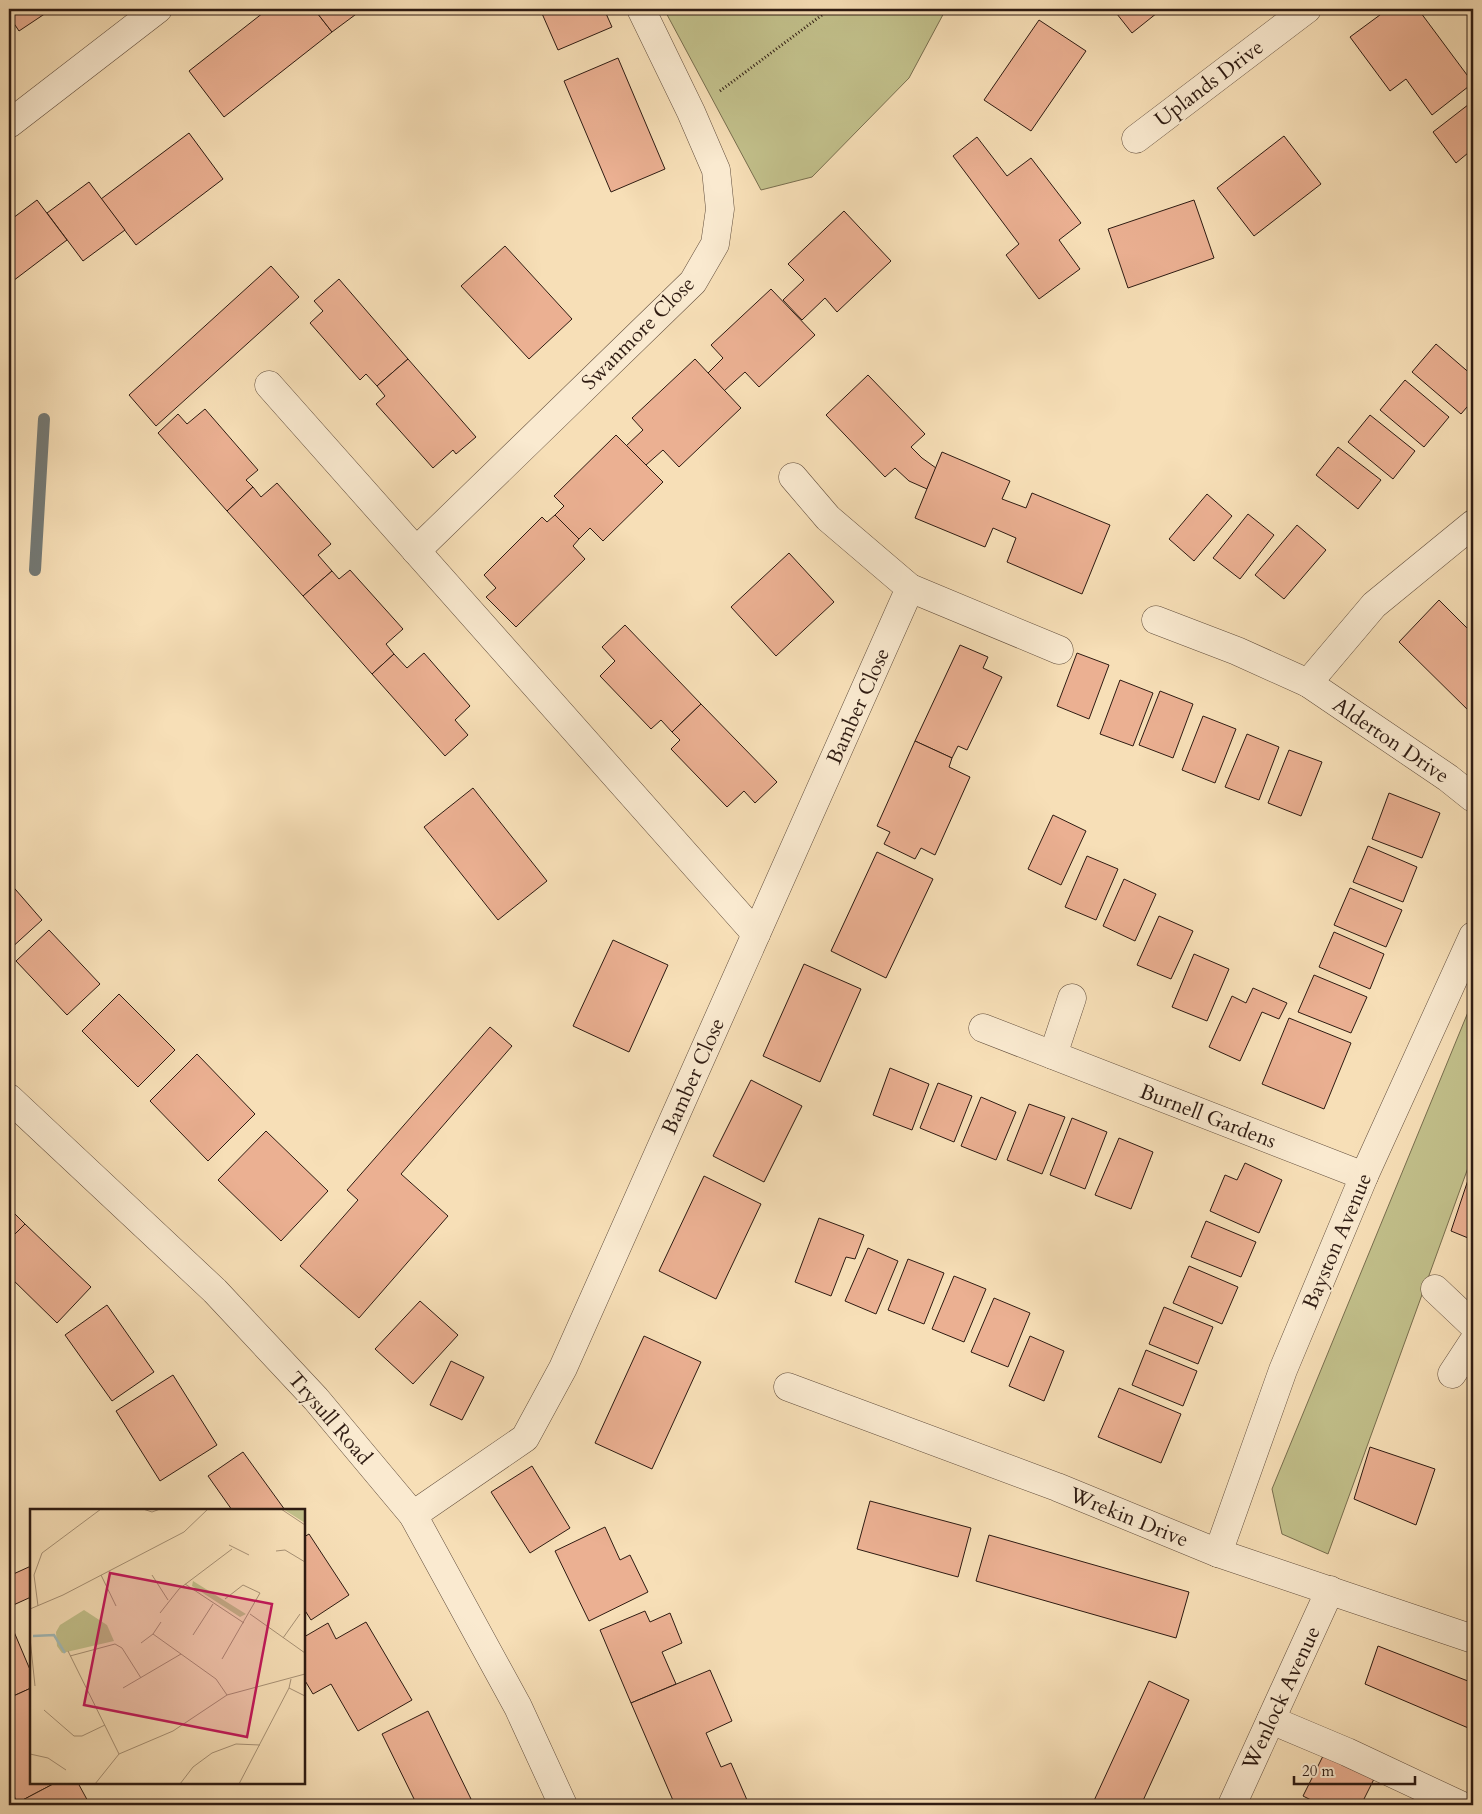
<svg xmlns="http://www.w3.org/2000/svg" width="1482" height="1814" viewBox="0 0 1482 1814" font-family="Cardo,serif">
<rect width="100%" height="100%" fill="#f7dfb7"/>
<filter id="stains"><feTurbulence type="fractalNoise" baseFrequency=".004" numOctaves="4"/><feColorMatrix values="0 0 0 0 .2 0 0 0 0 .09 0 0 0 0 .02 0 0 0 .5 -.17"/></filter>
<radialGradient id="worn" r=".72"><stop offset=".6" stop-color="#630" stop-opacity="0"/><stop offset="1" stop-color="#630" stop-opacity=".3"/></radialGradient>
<g fill="#c2c08b" stroke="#786e4e">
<path d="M 664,9 L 946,9 L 909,78 L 812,177 L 761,190 Z"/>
<path d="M 1473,1000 L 1473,1154 L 1328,1554 L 1282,1534 L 1272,1489 Z"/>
</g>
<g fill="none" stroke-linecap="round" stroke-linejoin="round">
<path stroke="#747a76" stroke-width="12" d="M 35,570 L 44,419"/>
</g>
<g fill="#ebb092" stroke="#2e1b12">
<path d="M 9,9 L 52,9 L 19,31 L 9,16 Z"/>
<path d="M 268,9 L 314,9 L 332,32 L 224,117 L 189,71 Z"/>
<path d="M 314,9 L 363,9 L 332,32 Z"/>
<path d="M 540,9 L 604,9 L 612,27 L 558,50 Z"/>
<path d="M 1113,9 L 1162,9 L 1132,33 Z"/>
<path d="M 1388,9 L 1418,9 L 1473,83 L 1432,115 L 1406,79 L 1390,91 L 1350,37 Z"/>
<path d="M 1039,20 L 1086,51 L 1031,131 L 984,100 Z"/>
<path d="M 618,58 L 665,169 L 611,192 L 564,81 Z"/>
<path d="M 1473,101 L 1473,159 L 1468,153 L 1456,163 L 1433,132 Z"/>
<path d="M 189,133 L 223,179 L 136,245 L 101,199 Z"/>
<path d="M 1284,136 L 1321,184 L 1254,236 L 1217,188 Z"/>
<path d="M 977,137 L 1007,176 L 1031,158 L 1081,223 L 1059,240 L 1080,269 L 1039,299 L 1006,255 L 1019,244 L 953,156 Z"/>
<path d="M 89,182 L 125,230 L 83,261 L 47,213 Z"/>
<path d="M 37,200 L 67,240 L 9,284 L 9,221 Z"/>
<path d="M 1194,200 L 1214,258 L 1128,288 L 1108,229 Z"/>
<path d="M 844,211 L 891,261 L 837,312 L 825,298 L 802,320 L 783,300 L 804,280 L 788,264 Z"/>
<path d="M 505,246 L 572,319 L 529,359 L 461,286 Z"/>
<path d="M 271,266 L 299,297 L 156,426 L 129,395 Z"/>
<path d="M 339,279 L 408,359 L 377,386 L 366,374 L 360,380 L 310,323 L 323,311 L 314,301 Z"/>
<path d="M 771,289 L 815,335 L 759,387 L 745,372 L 724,391 L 708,373 L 723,358 L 711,345 Z"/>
<path d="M 1436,344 L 1473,376 L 1473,400 L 1461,414 L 1412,372 Z"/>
<path d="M 408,359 L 476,437 L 456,454 L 453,450 L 433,468 L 376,404 L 385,396 L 377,386 Z"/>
<path d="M 695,359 L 741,408 L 679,467 L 663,450 L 646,465 L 626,446 L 643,430 L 632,418 Z"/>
<path d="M 868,375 L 925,434 L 911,447 L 922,458 L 936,468 L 927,489 L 909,481 L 895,468 L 885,477 L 826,415 Z"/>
<path d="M 1405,380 L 1449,417 L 1424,447 L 1380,410 Z"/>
<path d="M 205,409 L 258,470 L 246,480 L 253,487 L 227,511 L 158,433 L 178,414 L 187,424 Z"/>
<path d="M 1370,415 L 1415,451 L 1393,479 L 1348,442 Z"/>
<path d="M 616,435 L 663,482 L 603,541 L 590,528 L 579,539 L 555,515 L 564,506 L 554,496 Z"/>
<path d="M 1338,447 L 1381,480 L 1358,509 L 1316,475 Z"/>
<path d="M 942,452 L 1010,481 L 1002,499 L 1026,508 L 1032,493 L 1110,525 L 1082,594 L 1007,562 L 1016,538 L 993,528 L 985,547 L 915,518 Z"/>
<path d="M 277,483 L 331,544 L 318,555 L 332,571 L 303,596 L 227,511 L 253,487 L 261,497 Z"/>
<path d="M 1207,494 L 1232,516 L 1194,561 L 1169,539 Z"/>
<path d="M 1248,514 L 1274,535 L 1240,579 L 1213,558 Z"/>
<path d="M 555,515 L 579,539 L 573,546 L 585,559 L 516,627 L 486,597 L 496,588 L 484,575 L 542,517 L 547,522 Z"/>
<path d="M 1297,525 L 1326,550 L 1284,599 L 1255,575 Z"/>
<path d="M 789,553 L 834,602 L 776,656 L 731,607 Z"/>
<path d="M 350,570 L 403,629 L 386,644 L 394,654 L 372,674 L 303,596 L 332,571 L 339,579 Z"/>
<path d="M 1439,600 L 1473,634 L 1473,715 L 1399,642 Z"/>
<path d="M 625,625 L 701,704 L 672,732 L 661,720 L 651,729 L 600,676 L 615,661 L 602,647 Z"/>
<path d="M 960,645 L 988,657 L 983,668 L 1002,677 L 967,750 L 958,746 L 952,758 L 915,741 Z"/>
<path d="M 424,653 L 470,706 L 455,720 L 468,735 L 445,756 L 372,674 L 394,654 L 407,668 Z"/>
<path d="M 1077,653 L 1109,665 L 1089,719 L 1057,706 Z"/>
<path d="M 1120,680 L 1153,693 L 1133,746 L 1100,734 Z"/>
<path d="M 1160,691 L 1193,704 L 1173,758 L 1139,745 Z"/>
<path d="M 701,704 L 777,782 L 755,803 L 744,791 L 727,807 L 671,749 L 680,740 L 672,732 Z"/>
<path d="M 1203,716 L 1236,729 L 1215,783 L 1182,770 Z"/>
<path d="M 1247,734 L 1279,747 L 1259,800 L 1225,787 Z"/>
<path d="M 915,741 L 952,758 L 949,767 L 970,777 L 935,855 L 921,848 L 915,859 L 884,844 L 890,832 L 877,826 Z"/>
<path d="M 1289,750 L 1322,762 L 1301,816 L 1268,803 Z"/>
<path d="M 473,788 L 547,881 L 498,920 L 424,827 Z"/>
<path d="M 1389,793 L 1440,813 L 1422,858 L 1372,839 Z"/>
<path d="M 1053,815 L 1086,831 L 1061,885 L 1028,869 Z"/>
<path d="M 1368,846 L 1417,867 L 1403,902 L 1353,882 Z"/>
<path d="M 877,852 L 933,879 L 886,978 L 831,951 Z"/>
<path d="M 1087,856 L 1118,869 L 1096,920 L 1065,907 Z"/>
<path d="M 1124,879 L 1156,894 L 1135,941 L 1103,926 Z"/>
<path d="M 9,882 L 42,920 L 9,950 Z"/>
<path d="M 1350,888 L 1402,910 L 1386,947 L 1334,925 Z"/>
<path d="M 1159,916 L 1193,931 L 1171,979 L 1137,965 Z"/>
<path d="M 49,930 L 100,984 L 67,1015 L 16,961 Z"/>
<path d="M 1334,932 L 1384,954 L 1370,989 L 1319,967 Z"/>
<path d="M 613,940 L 668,965 L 629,1052 L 573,1026 Z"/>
<path d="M 1194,954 L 1229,969 L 1207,1021 L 1172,1007 Z"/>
<path d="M 804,964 L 861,989 L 820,1082 L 763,1056 Z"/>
<path d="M 1314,975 L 1367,997 L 1351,1033 L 1298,1012 Z"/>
<path d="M 1253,988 L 1287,1003 L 1279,1019 L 1262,1012 L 1240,1061 L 1209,1047 L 1232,996 L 1246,1003 Z"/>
<path d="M 119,994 L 175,1050 L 138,1087 L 82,1031 Z"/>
<path d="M 1289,1018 L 1351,1043 L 1324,1109 L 1262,1084 Z"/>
<path d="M 490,1027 L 512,1046 L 401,1174 L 448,1216 L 359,1318 L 300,1266 L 358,1200 L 347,1190 Z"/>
<path d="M 197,1054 L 255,1114 L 208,1161 L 150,1101 Z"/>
<path d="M 890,1068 L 929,1084 L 912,1130 L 873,1115 Z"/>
<path d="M 751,1080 L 802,1106 L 764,1182 L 713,1156 Z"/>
<path d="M 938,1083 L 972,1096 L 954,1142 L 920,1128 Z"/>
<path d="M 981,1097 L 1016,1112 L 996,1160 L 961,1146 Z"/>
<path d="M 1029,1104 L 1065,1117 L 1042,1174 L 1007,1160 Z"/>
<path d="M 1072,1118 L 1107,1132 L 1085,1189 L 1050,1175 Z"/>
<path d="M 266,1131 L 328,1191 L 281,1241 L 218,1180 Z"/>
<path d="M 1119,1138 L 1153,1152 L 1131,1209 L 1095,1195 Z"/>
<path d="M 1245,1163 L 1282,1180 L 1259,1233 L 1210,1211 L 1225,1175 L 1237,1180 Z"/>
<path d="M 1471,1171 L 1473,1172 L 1473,1240 L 1451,1231 Z"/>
<path d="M 704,1176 L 761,1204 L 716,1299 L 659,1271 Z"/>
<path d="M 9,1208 L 25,1224 L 9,1240 Z"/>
<path d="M 819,1218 L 864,1235 L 855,1259 L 846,1257 L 831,1296 L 795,1282 Z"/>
<path d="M 1206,1221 L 1256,1242 L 1241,1277 L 1191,1257 Z"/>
<path d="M 25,1224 L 91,1287 L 57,1323 L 9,1276 L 9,1240 Z"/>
<path d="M 868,1248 L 898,1261 L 876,1314 L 845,1301 Z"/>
<path d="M 908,1259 L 944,1273 L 924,1324 L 888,1310 Z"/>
<path d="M 1189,1266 L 1238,1287 L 1222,1324 L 1173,1303 Z"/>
<path d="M 954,1276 L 986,1289 L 964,1342 L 932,1329 Z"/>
<path d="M 994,1298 L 1030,1313 L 1008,1367 L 971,1352 Z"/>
<path d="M 420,1301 L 458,1335 L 413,1384 L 375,1349 Z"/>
<path d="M 107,1305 L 154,1372 L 112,1401 L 65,1335 Z"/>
<path d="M 1164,1307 L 1213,1327 L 1198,1364 L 1149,1344 Z"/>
<path d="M 644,1336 L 701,1362 L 652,1469 L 595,1443 Z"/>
<path d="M 1030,1336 L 1064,1351 L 1044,1401 L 1009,1386 Z"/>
<path d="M 1146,1350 L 1197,1371 L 1183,1406 L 1132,1385 Z"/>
<path d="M 451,1361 L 484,1377 L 462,1420 L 430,1405 Z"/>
<path d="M 173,1375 L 217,1445 L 160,1481 L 116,1411 Z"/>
<path d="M 1119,1388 L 1181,1414 L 1161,1463 L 1098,1437 Z"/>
<path d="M 1370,1447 L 1435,1469 L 1416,1525 L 1354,1499 Z"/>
<path d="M 243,1452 L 285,1510 L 232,1510 L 208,1476 Z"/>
<path d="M 532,1466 L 570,1528 L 530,1553 L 491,1492 Z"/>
<path d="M 870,1501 L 971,1528 L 958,1577 L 857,1549 Z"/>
<path d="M 605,1527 L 620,1560 L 630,1555 L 648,1592 L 589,1621 L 555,1551 Z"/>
<path d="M 309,1534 L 349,1595 L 311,1620 L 304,1609 L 304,1537 Z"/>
<path d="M 989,1535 L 1189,1592 L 1176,1638 L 976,1581 Z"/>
<path d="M 31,1566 L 31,1597 L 9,1607 L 9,1576 Z"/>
<path d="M 645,1611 L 650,1622 L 670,1613 L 682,1643 L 662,1652 L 676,1684 L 631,1703 L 600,1630 Z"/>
<path d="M 9,1620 L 31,1672 L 31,1688 L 9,1698 Z"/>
<path d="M 366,1622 L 412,1700 L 358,1731 L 331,1684 L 313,1694 L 304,1679 L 304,1637 L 328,1623 L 336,1639 Z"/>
<path d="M 1378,1646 L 1473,1683 L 1473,1730 L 1365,1684 Z"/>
<path d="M 710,1670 L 732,1721 L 706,1733 L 721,1767 L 731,1763 L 747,1800 L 736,1805 L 675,1805 L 631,1703 Z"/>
<path d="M 1149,1681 L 1189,1700 L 1141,1805 L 1092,1805 Z"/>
<path d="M 31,1688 L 31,1783 L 55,1783 L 17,1803 L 9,1783 L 9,1698 Z"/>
<path d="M 428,1711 L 471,1799 L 458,1805 L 417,1805 L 382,1734 Z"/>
<path d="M 1325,1752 L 1375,1777 L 1361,1805 L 1321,1805 L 1303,1796 Z"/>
<path d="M 55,1783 L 78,1783 L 90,1805 L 18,1805 L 17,1803 Z"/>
</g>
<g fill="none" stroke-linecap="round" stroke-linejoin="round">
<defs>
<g id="minor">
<path d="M 9,124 L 158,9"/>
<path d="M 1136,139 L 1307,9"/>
<path d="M 269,385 L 756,934"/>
<path d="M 793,477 L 828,518 L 910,588 L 1059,650"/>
<path d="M 416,551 L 693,282 L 715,244 L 720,209 L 716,170 L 691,112 L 641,9"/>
<path d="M 1156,620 L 1237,651 L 1308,683 L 1448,778 L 1473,798"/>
<path d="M 1308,683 L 1374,605 L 1473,524"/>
<path d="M 983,1028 L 1364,1176"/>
<path d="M 1053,1055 L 1072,998"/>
<path d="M 9,1098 L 215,1291 L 316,1399 L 413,1515 L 518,1707 L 563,1805"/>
<path d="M 1435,1289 L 1473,1325"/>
<path d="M 1452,1374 L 1473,1342"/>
<path d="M 788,1387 L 1057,1487 L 1218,1553 L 1473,1639"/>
<path d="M 413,1515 L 525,1438 L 563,1368 L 910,588"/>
<path d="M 1218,1553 L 1283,1370 L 1364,1176 L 1473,936"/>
<path d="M 1271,1720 L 1347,1752 L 1460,1805"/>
<path d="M 1232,1805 L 1330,1590"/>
</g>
</defs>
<use href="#minor" stroke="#604c3b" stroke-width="29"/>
<path stroke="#2e1b12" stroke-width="3" stroke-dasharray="1 2.5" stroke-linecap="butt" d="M 720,91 L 830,9"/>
<use href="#minor" stroke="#faead0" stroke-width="28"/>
</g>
<g text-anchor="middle" stroke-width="4" stroke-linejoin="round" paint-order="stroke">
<g font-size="21" fill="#2e1b12" stroke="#faead0">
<text transform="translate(1209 83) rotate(-37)" y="7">Uplands Drive</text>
<text transform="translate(638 333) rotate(-45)" y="7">Swanmore Close</text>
<text transform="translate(858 706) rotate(-66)" y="7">Bamber Close</text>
<text transform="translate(1391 740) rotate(34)" y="7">Alderton Drive</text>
<text transform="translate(693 1076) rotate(-66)" y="7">Bamber Close</text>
<text transform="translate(1208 1116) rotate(21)" y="7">Burnell Gardens</text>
<text transform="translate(1337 1241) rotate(-67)" y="7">Bayston Avenue</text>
<text transform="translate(330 1418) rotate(49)" y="7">Trysull Road</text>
<text transform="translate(1129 1517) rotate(22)" y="7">Wrekin Drive</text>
<text transform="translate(1281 1698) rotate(-65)" y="7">Wenlock Avenue</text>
</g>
</g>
<g transform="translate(30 1509)">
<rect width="275" height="275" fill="#f7dfb7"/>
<path d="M 253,0 L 275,0 L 275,14 ZM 163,72 L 216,105 L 210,108 L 162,77 ZM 54,101 L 77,116 L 84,132 L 32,144 L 27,137 L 26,123 L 30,116 Z" fill="#c2c08b"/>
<path fill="none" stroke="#a2bab9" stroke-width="2.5" d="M 3,127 L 24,126 L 35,144"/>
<path fill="none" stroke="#a79175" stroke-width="1" d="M 113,0 L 122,3 L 130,0M 251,0 L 275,16M 199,36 L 219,46M 246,42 L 255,41 L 275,53M 71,66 L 86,97M 122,66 L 138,91M 155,75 L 214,114M 8,97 L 4,66 L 12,44 L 71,0M 0,100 L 33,86 L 154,23 L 178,0M 130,104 L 149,80 L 202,40M 220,105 L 275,144M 123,125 L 186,170 L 197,186M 163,126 L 183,95M 0,129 L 5,177M 253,129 L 270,105M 111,134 L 123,125 L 131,113M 38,142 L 89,245M 40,147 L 85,135 L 92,139 L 111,169M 192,150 L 230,84 L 213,76 L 195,90M 93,179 L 151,145M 259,179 L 275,187M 14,201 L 44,227 L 52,227 L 75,216M 0,245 L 18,249 L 36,261M 65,275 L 89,245 L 143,222 L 197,186 L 275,165M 150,275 L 163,258 L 182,244 L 206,235 L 230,236M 209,275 L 259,179 L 261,170"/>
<path fill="#c2185b" fill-opacity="0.15" stroke="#c2185b" stroke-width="2.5" d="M 80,64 L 242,95 L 217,228 L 54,196 Z"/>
<rect width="275" height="275" fill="none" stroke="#2e1b12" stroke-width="2.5"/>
</g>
<rect width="1482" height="1814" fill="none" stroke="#f7dfb7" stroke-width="30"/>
<rect x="10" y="10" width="1462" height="1794" fill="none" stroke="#2e1b12" stroke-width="2.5"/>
<rect x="15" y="15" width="1452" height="1784" fill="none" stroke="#2e1b12"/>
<path d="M1294 1776v8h121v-8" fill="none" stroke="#2e1b12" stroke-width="2.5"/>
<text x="1302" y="1776" font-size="15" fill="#2e1b12" stroke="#faead0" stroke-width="4" paint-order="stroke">20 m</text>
<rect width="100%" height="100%" filter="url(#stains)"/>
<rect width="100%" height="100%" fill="url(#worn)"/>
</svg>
